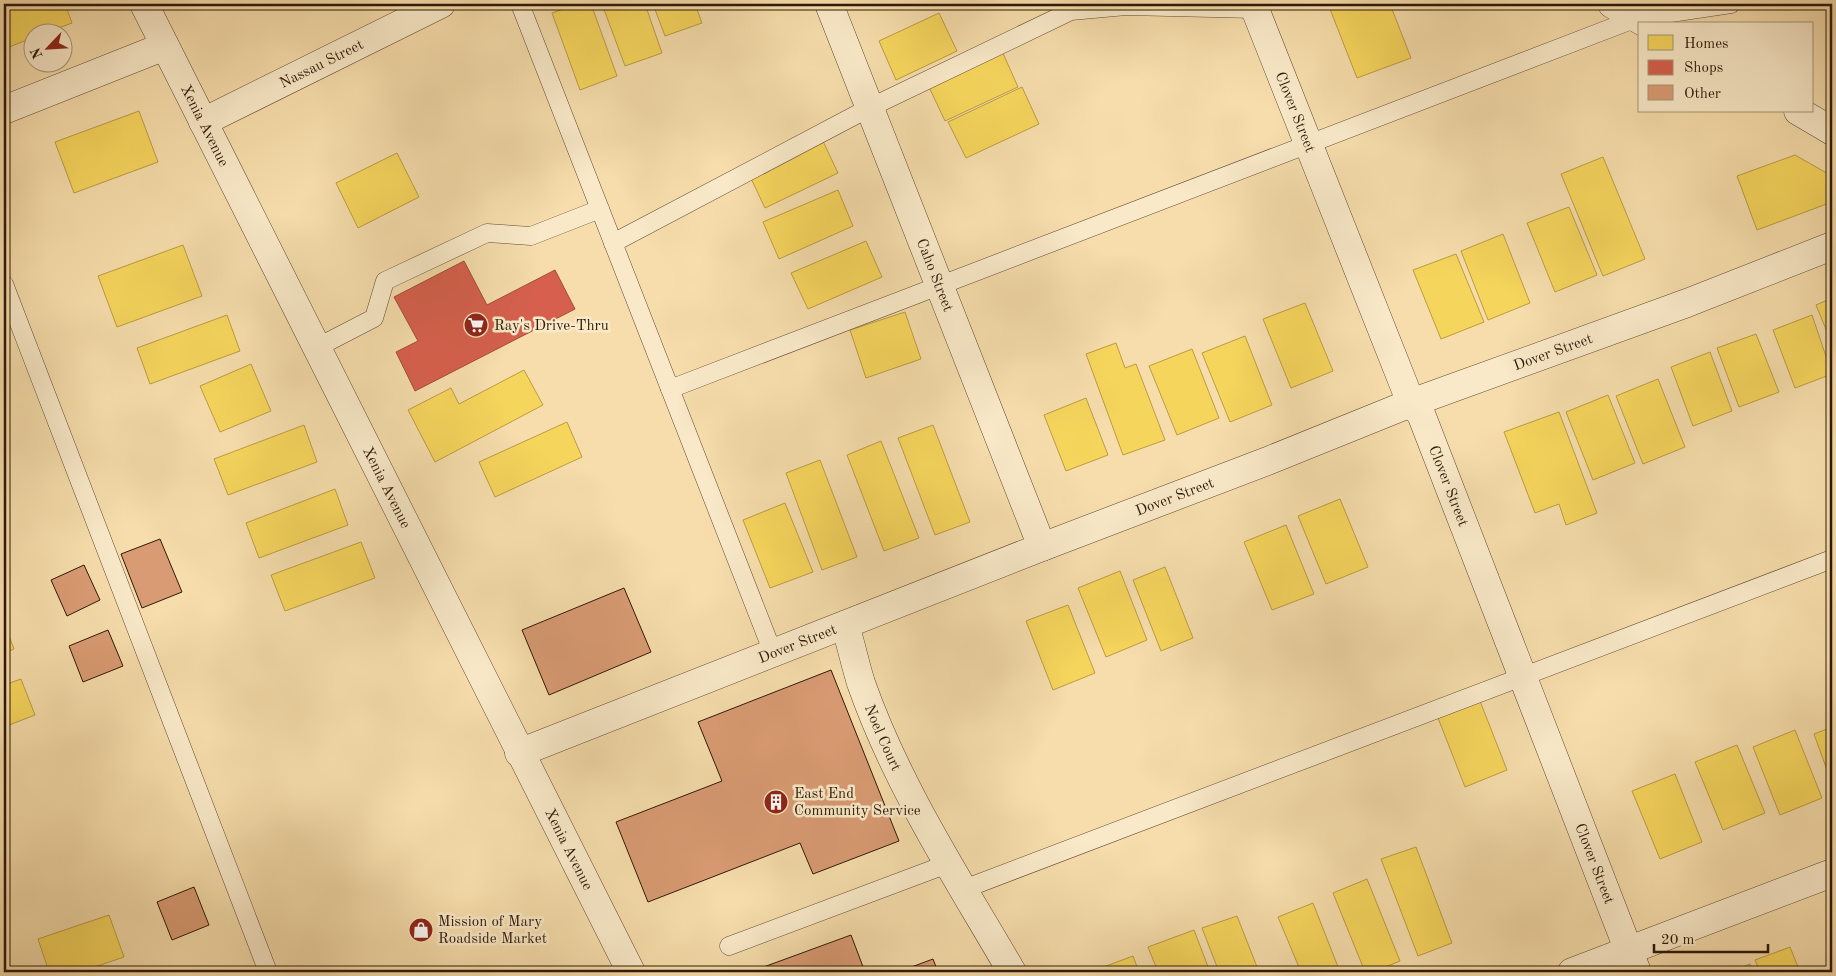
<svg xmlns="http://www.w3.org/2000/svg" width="1836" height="976" viewBox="0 0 1836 976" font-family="'Old Standard TT',serif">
<rect width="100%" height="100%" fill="#f6ddab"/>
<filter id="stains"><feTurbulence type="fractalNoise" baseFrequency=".004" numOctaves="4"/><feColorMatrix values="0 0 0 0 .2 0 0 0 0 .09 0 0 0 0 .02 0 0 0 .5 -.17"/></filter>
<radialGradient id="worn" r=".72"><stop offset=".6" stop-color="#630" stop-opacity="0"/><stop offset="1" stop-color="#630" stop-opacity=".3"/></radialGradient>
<g fill="#f6d55c" stroke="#ba9c43">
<path d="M 14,4 L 65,4 L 72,23 L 48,32 L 32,32 L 32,38 L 4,49 L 4,8 Z"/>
<path d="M 578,4 L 591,4 L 617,76 L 580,90 L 552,13 Z"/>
<path d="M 602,4 L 645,4 L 662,53 L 625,66 Z"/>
<path d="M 653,4 L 695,4 L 702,23 L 665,36 Z"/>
<path d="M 1328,4 L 1390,4 L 1411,58 L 1357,78 Z"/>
<path d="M 939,13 L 957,51 L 896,80 L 879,41 Z"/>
<path d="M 1002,51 L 1018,87 L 945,121 L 928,85 Z"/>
<path d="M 1022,87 L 1039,124 L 966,158 L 948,122 Z"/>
<path d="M 139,111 L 158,162 L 74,193 L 55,142 Z"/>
<path d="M 821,137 L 838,173 L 765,208 L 748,172 Z"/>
<path d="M 397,153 L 419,197 L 358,228 L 336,183 Z"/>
<path d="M 1795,155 L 1832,176 L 1832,202 L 1757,230 L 1737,176 Z"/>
<path d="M 1603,157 L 1645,259 L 1603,276 L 1561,174 Z"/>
<path d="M 838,190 L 853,226 L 779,259 L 763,222 Z"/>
<path d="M 1569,207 L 1597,275 L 1555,292 L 1527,223 Z"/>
<path d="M 1503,234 L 1530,303 L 1488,320 L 1461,251 Z"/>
<path d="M 866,241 L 882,277 L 808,309 L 791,273 Z"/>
<path d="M 183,245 L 202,296 L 117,327 L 98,276 Z"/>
<path d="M 1456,254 L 1484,322 L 1441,339 L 1413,270 Z"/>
<path d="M 1832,298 L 1832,344 L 1816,305 Z"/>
<path d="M 1305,303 L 1333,371 L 1291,388 L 1263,319 Z"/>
<path d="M 905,312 L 921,359 L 866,378 L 850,330 Z"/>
<path d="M 227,315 L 240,351 L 150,384 L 137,348 Z"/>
<path d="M 1812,315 L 1832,374 L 1795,388 L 1773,330 Z"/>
<path d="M 1756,334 L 1779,392 L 1739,407 L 1717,348 Z"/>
<path d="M 1245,336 L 1272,405 L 1230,422 L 1202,353 Z"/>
<path d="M 1116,343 L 1125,368 L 1136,364 L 1165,440 L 1123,455 L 1086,354 Z"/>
<path d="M 1192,349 L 1219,418 L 1177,435 L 1149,366 Z"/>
<path d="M 1710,352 L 1732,411 L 1693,426 L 1671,367 Z"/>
<path d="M 251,364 L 271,411 L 220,432 L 200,386 Z"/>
<path d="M 524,370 L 543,405 L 435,462 L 408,410 L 451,388 L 459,404 Z"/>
<path d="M 1658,379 L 1685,447 L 1643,464 L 1616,396 Z"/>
<path d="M 1608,395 L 1635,463 L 1593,480 L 1566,412 Z"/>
<path d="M 1086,398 L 1108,455 L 1066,471 L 1044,415 Z"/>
<path d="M 1559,412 L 1597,513 L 1566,525 L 1559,504 L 1535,513 L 1504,432 Z"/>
<path d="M 567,422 L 582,457 L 495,497 L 479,462 Z"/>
<path d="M 304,425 L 317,462 L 228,495 L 214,459 Z"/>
<path d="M 933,425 L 970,522 L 935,535 L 898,438 Z"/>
<path d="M 881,441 L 919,538 L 884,551 L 847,455 Z"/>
<path d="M 820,460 L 857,557 L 822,570 L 786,473 Z"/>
<path d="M 335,489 L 348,525 L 259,558 L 246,523 Z"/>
<path d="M 1340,499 L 1368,567 L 1326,584 L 1298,516 Z"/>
<path d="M 785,503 L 813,572 L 770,588 L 743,520 Z"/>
<path d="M 1286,525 L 1314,594 L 1272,610 L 1244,542 Z"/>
<path d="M 361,542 L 375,578 L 285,611 L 271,575 Z"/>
<path d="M 1165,567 L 1193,638 L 1161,651 L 1133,580 Z"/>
<path d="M 1120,571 L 1147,640 L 1106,657 L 1078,588 Z"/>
<path d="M 1068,605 L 1095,673 L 1053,690 L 1026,621 Z"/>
<path d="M 4,623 L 14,649 L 4,653 Z"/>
<path d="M 21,679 L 35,715 L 4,727 L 4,685 Z"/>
<path d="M 1480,701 L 1507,770 L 1465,787 L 1438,718 Z"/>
<path d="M 1832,727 L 1832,784 L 1814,734 Z"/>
<path d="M 1795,730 L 1822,798 L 1780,815 L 1753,747 Z"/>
<path d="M 1737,745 L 1765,813 L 1723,830 L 1695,762 Z"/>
<path d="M 1675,774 L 1702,842 L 1660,859 L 1632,791 Z"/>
<path d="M 1416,847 L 1452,943 L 1418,956 L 1381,859 Z"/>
<path d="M 1367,879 L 1400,961 L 1373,972 L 1365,972 L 1333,893 Z"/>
<path d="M 1313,903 L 1340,972 L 1301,972 L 1278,917 Z"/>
<path d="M 109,915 L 124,957 L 80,972 L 49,972 L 38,939 Z"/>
<path d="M 1237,916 L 1259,972 L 1219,972 L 1202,928 Z"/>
<path d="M 1194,930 L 1210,972 L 1158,972 L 1148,947 Z"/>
<path d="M 1790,947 L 1800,972 L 1760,972 L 1755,960 Z"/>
<path d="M 1133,956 L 1139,972 L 1099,972 L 1098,969 Z"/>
<path d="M 1750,964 L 1754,972 L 1729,972 Z"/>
</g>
<path fill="#d6604d" stroke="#a44a38" d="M 464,261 L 487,305 L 555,270 L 575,309 L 415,391 L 396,352 L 418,341 L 394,297 Z"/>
<g fill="#d99b73" stroke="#2f1808">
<path d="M 160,539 L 182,592 L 142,608 L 121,554 Z"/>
<path d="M 84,565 L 100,600 L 67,616 L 51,580 Z"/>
<path d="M 624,588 L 651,652 L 549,695 L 522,630 Z"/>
<path d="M 108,630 L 123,666 L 83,682 L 69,646 Z"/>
<path d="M 831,670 L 899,841 L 813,874 L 800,843 L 648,902 L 616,822 L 722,781 L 698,722 Z"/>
<path d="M 194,887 L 209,925 L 172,940 L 157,902 Z"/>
<path d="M 851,935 L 865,972 L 750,972 Z"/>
<path d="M 933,959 L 938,972 L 898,972 Z"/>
</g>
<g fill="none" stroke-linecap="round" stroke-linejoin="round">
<defs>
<g id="service">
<path d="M 520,4 L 773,653"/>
<path d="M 613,243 L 869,108 L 1071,11 L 1126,6 L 1255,9"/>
<path d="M 4,284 L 268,972"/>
<path d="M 316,348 L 374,318 L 385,281 L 487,233 L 531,236 L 600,209"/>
<path d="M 670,389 L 1637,18 L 1731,4"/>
<path d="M 964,889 L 1832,559"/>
<path d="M 729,946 L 950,863"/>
</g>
<g id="minor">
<path id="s1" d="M 829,4 L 1042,547"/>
<path id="s2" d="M 1253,4 L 1411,403 L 1421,414 L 1637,972"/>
<path d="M 1612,4 L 1647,24"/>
<path d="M 4,110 L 165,46"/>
<path d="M 1798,111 L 1832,131"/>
<path id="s3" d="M 203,122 L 441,4"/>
<path id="s4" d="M 845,625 C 851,644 855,664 861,683 C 897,786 958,879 1012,972"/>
<path id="s5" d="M 519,753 L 1042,547 L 1270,460 L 1411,403 L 1687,303 L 1832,246"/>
<path d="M 1572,972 L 1832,873"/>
</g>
<g id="tertiary">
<path id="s6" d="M 144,4 L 631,972"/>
</g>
</defs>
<use href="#service" stroke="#614931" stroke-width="19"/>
<use href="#minor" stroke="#614931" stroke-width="29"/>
<use href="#tertiary" stroke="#614931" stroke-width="29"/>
<use href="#service" stroke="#f9e9c8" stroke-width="18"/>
<use href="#minor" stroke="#f9e9c8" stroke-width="28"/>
<use href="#tertiary" stroke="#f9e9c8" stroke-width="28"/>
</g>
<defs>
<symbol id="supermarket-disc" viewBox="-11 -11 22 22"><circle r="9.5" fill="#8f2418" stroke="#f9e9c8"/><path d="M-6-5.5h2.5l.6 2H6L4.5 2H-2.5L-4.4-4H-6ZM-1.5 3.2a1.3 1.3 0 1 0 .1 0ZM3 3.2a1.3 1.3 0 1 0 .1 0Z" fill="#fff"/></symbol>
<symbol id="building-disc" viewBox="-11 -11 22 22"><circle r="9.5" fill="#8f2418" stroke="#f9e9c8"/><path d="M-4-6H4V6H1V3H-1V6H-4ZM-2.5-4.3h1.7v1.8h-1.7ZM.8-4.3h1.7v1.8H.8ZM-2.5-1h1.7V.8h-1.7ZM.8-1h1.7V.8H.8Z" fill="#fff"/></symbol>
<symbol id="shop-disc" viewBox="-11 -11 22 22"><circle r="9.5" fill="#8f2418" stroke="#f9e9c8"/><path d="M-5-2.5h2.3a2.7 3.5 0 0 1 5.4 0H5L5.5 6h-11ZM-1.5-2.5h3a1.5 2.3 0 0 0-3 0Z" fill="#fff"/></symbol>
</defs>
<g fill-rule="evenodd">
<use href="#supermarket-disc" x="462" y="311" width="28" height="28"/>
<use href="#building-disc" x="762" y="788" width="28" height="28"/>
<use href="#shop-disc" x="407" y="916" width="28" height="28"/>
</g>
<g text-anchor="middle" stroke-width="5" stroke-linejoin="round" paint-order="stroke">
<g font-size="15" fill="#2f1808" stroke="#f9e9c8">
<text dy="5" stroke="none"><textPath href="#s3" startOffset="132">Nassau Street</textPath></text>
<text dy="5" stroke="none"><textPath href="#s2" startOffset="116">Clover Street</textPath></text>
<text dy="5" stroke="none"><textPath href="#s6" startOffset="136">Xenia Avenue</textPath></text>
<text dy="5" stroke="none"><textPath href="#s1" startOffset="291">Caho Street</textPath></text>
<text dy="5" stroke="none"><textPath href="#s5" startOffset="1109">Dover Street</textPath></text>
<text dy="5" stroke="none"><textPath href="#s2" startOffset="521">Clover Street</textPath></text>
<text dy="5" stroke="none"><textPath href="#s6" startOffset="541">Xenia Avenue</textPath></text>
<text dy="5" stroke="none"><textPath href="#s5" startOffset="704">Dover Street</textPath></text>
<text dy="5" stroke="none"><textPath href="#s5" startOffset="299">Dover Street</textPath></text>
<text dy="5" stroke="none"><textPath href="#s4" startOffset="119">Noel Court</textPath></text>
<text dy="5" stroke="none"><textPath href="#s6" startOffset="946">Xenia Avenue</textPath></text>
<text dy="5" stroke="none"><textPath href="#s2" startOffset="926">Clover Street</textPath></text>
</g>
<g font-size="15" fill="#2f1808" stroke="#f9e9c8" text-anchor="start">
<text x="494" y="330">Ray's Drive-Thru</text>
<text x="794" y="798">East End<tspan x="794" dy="17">Community Service</tspan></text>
<text x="438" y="926">Mission of Mary<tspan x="438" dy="17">Roadside Market</tspan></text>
</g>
</g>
<rect width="1836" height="976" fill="none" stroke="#f6ddab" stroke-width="20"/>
<rect x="5" y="5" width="1826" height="966" fill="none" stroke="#2f1808" stroke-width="2.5"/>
<rect x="10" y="10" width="1816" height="956" fill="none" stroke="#2f1808"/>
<rect x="1638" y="22" width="175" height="90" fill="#f9e9c8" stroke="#a8957b"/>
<rect x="1648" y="35" width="25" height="15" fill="#f6d55c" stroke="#a8957b"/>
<text x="1684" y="48" font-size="15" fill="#2f1808">Homes</text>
<rect x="1648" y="60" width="25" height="15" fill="#d6604d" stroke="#a8957b"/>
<text x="1684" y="72" font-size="15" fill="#2f1808">Shops</text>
<rect x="1648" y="85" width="25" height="15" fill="#d99b73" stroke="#a8957b"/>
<text x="1684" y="98" font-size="15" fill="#2f1808">Other</text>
<g transform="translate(48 48) rotate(245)"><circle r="24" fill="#f9e9c8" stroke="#a8957b"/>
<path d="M0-4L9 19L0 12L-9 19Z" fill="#8f2418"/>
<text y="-8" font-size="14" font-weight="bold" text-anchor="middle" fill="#2f1808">N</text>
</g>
<path d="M1654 944v8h114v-8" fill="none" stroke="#2f1808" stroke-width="2.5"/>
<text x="1661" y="944" font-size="15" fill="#2f1808" stroke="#f9e9c8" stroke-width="4" paint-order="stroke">20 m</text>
<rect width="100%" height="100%" filter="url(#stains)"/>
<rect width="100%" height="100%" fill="url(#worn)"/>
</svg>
